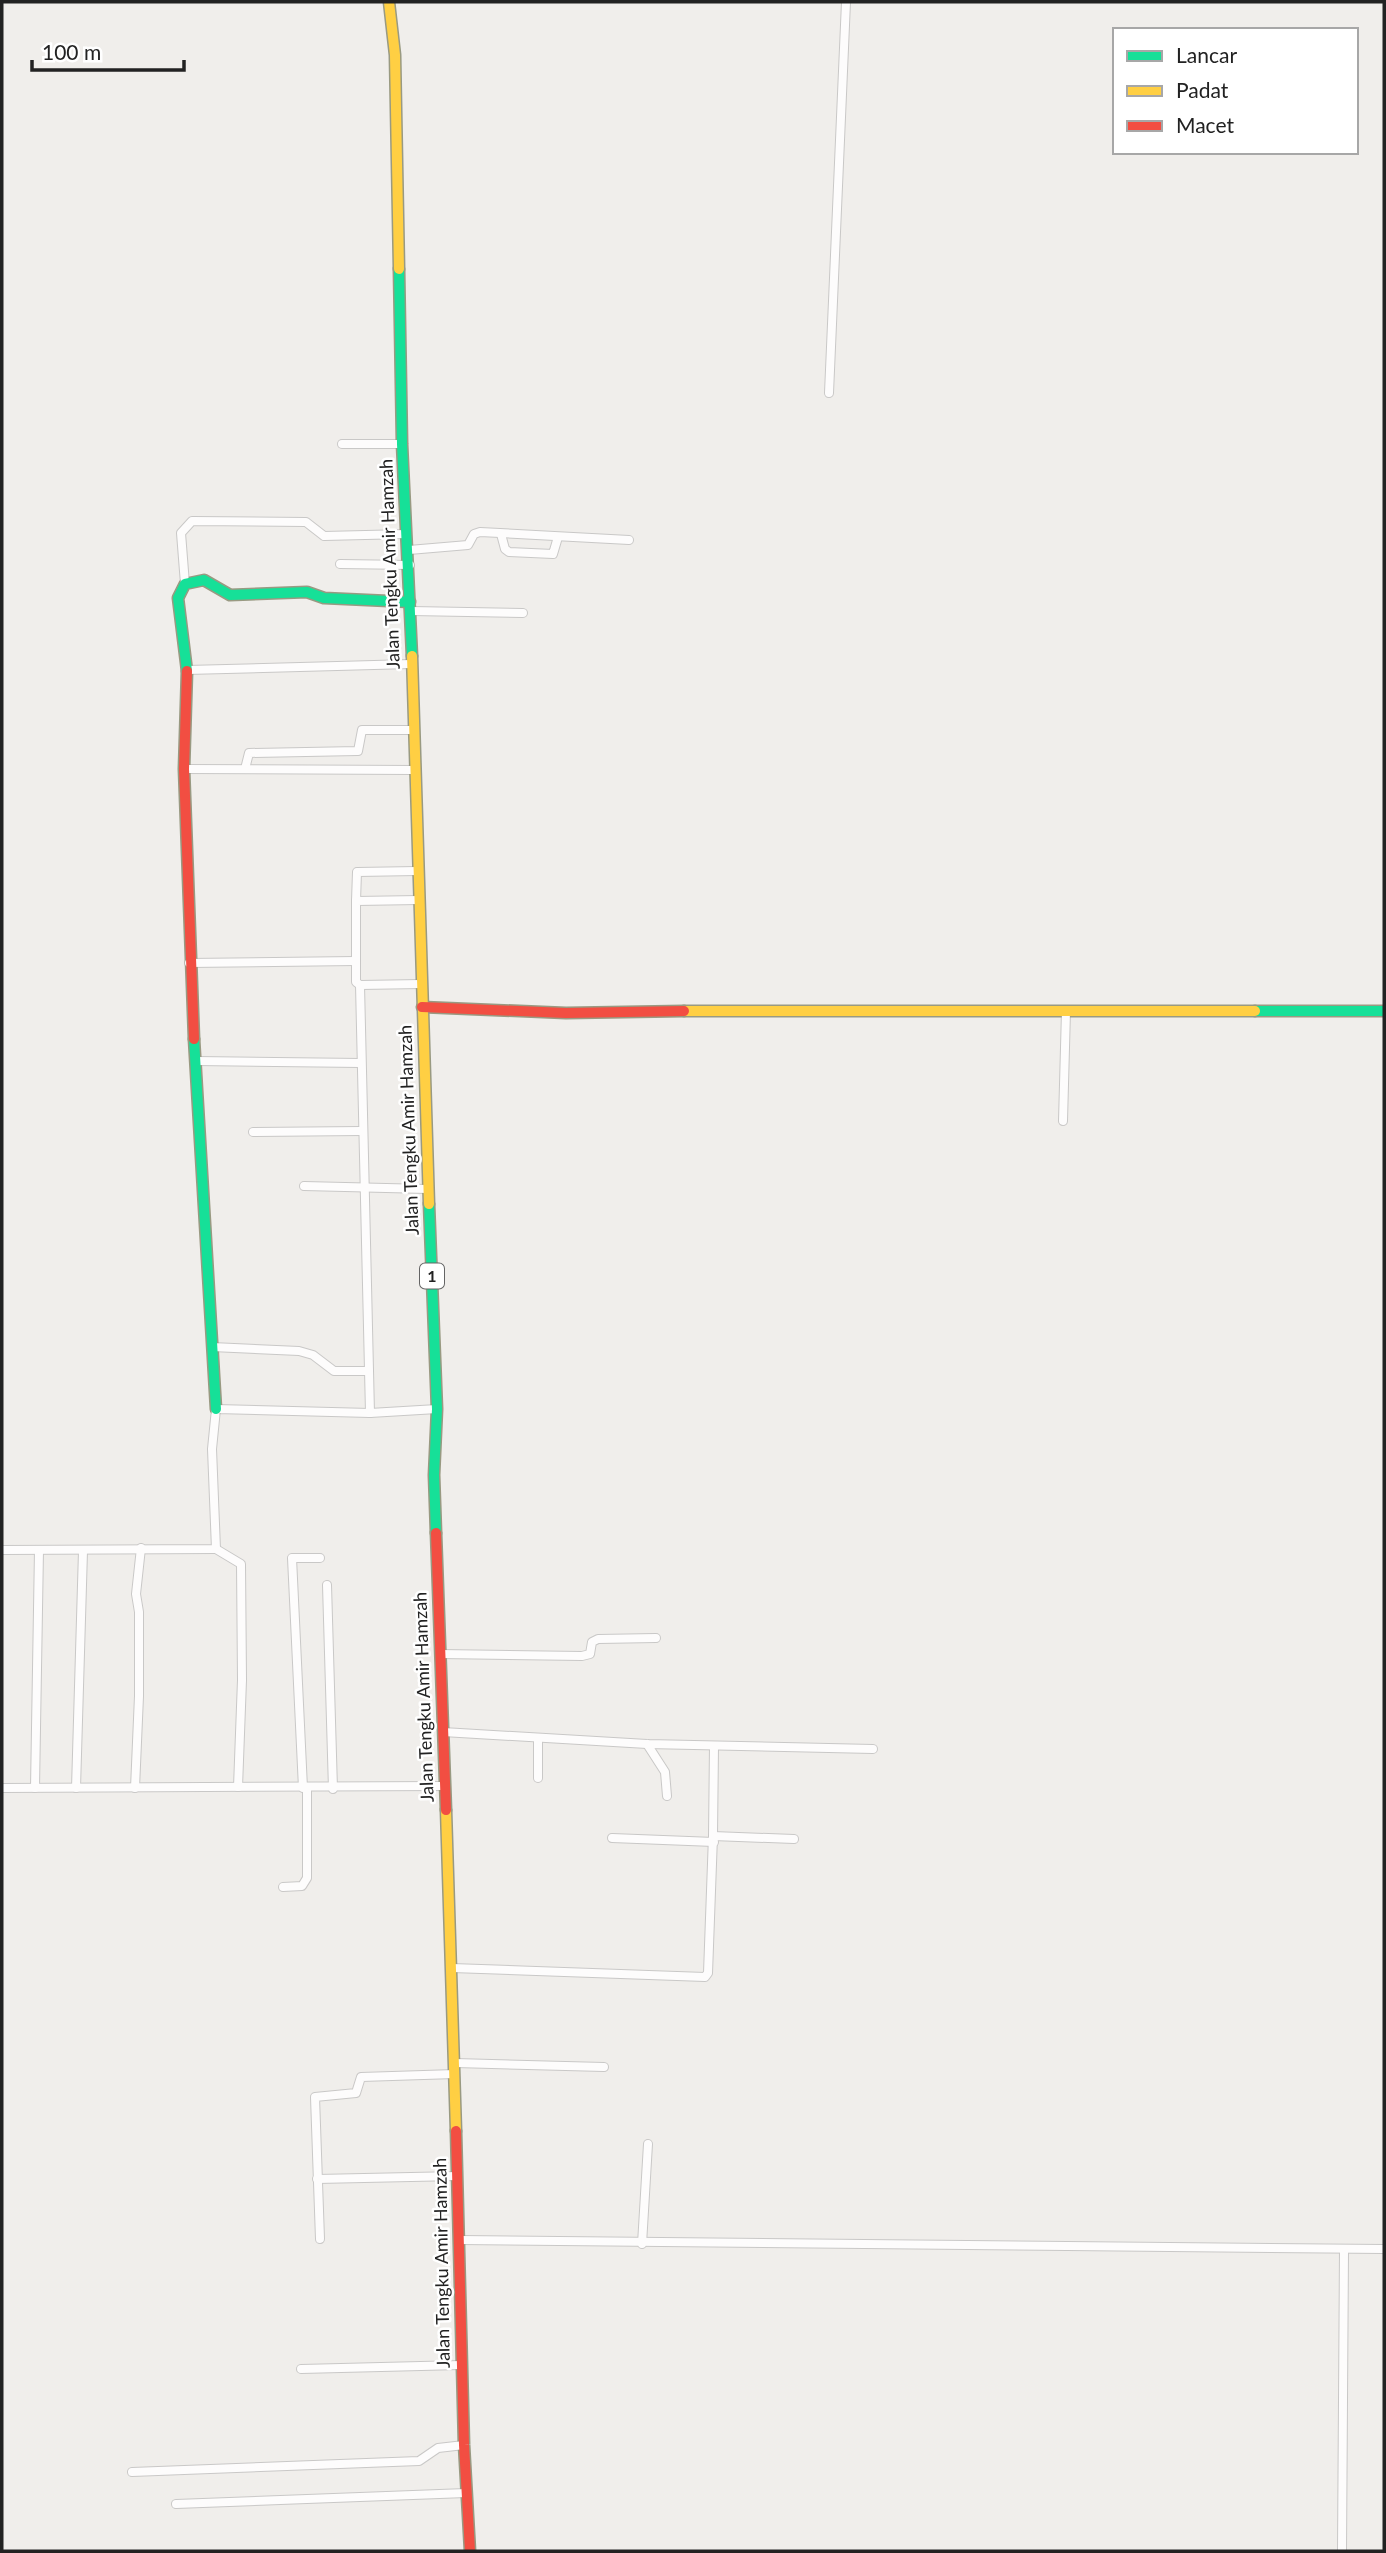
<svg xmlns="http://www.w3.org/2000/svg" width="1386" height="2553" viewBox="0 0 1386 2553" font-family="Lato,sans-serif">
<rect width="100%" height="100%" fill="#f0eeeb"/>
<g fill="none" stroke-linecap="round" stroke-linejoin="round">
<defs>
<g id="street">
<path d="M 829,393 L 846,2"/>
<path d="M 342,444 L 402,444"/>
<path d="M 501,534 L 505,549 L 509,552 L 553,554 L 558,537"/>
<path d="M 409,550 L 468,545 L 474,534 L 480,532 L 629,540"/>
<path d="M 340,564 L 410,565"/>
<path d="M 185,584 L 181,533 L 192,521 L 306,522 L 324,536 L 407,534"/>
<path d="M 411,611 L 523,613"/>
<path d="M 187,670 L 411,664"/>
<path d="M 184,769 L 415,770"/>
<path d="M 245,769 L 249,753 L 358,751 L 362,730 L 414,730"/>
<path d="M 419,900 L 356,901 L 356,982 L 360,985 L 421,984"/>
<path d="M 356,901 L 357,872 L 417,871"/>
<path d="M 189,963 L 356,961"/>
<path d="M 360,985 L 370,1413"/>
<path d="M 196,1061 L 361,1063"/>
<path d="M 1063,1121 L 1066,1011"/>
<path d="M 253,1132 L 362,1131"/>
<path d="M 304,1186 L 427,1189"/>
<path d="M 212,1347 L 299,1351 L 313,1355 L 334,1371 L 369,1371"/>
<path d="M 216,1549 L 241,1564 L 242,1680 L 238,1787"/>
<path d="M 2,1550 L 216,1549 L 212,1449 L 216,1409 L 370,1413 L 437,1409"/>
<path d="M 327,1585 L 333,1789"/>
<path d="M 440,1654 L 582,1656 L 590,1654 L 592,1642 L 598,1639 L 656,1638"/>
<path d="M 443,1732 L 647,1744 L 873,1749"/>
<path d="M 647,1744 L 665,1772 L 667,1796"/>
<path d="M 538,1778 L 538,1738"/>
<path d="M 2,1788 L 445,1786"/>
<path d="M 35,1788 L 39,1550"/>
<path d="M 76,1788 L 83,1551"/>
<path d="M 135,1788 L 139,1696 L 139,1612 L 136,1594 L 141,1548"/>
<path d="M 303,1788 L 292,1558 L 320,1558"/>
<path d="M 713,1836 L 714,1746"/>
<path d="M 612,1838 L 714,1842"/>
<path d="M 283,1887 L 302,1886 L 307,1878 L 307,1789"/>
<path d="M 452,1968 L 705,1977 L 708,1973 L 713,1836 L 794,1839"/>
<path d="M 455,2063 L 604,2067"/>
<path d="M 317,2179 L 458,2176"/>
<path d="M 320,2239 L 315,2097 L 356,2093 L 361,2077 L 455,2074"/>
<path d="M 460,2240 L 1384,2249"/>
<path d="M 642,2244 L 648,2144"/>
<path d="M 301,2369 L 461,2365"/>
<path d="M 132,2472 L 419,2461 L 438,2448 L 464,2445"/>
<path d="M 176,2504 L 466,2493"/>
<path d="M 1342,2551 L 1344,2250"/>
</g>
<g id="fast">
<path d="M 399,269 L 402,444 L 412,656"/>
<path d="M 187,671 L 178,598 L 185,584 L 204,580 L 230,595 L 307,592 L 324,598 L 410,602"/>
<path d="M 1255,1011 L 1384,1011"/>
<path d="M 194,1039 L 216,1409"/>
<path d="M 429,1204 L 437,1409 L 434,1475 L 436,1533"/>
</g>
<g id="slow">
<path d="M 389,2 L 395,55 L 399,269"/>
<path d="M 412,656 L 429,1204"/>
<path d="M 684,1011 L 1255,1011"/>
<path d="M 446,1810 L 456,2131"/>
</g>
<g id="jam">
<path d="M 187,671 L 184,769 L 194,1039"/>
<path d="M 422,1007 L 566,1013 L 684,1011"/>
<path d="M 436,1533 L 446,1810"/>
<path d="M 456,2131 L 464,2445 L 470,2551"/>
</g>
</defs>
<use href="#street" stroke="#c9c8c7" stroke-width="10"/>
<use href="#fast" stroke="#999a82" stroke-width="13"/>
<use href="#slow" stroke="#999a82" stroke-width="13"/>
<use href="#jam" stroke="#999a82" stroke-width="13"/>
<use href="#street" stroke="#fdfcfc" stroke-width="8"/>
<use href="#fast" stroke="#16e098" stroke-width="10"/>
<use href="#slow" stroke="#ffcf43" stroke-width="10"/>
<use href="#jam" stroke="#f24e42" stroke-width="10"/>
</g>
<g text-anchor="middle" stroke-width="5" stroke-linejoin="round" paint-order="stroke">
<rect fill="#fff" stroke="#646464" stroke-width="2" x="420" y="1263.5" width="24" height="25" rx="5"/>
<g font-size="16" font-weight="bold" fill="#222">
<text x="432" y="1282">1</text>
</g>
<g font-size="18" fill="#222" stroke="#fff">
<text transform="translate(390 564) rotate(-92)" y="6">Jalan Tengku Amir Hamzah</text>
<text transform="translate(409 1130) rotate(-92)" y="6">Jalan Tengku Amir Hamzah</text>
<text transform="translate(424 1697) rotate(-92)" y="6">Jalan Tengku Amir Hamzah</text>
<text transform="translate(442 2263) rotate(-91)" y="6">Jalan Tengku Amir Hamzah</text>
</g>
</g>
<rect width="1386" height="2553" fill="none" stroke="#222222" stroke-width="7"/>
<rect x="1113" y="28" width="245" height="126" fill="#ffffff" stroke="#a7a7a7" stroke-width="2"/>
<rect x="1127" y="51" width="35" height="10" fill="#16e098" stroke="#a7a7a7" stroke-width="2"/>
<text x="1176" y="63" font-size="21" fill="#222222">Lancar</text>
<rect x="1127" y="86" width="35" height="10" fill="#ffcf43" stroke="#a7a7a7" stroke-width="2"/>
<text x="1176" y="98" font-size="21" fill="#222222">Padat</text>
<rect x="1127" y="121" width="35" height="10" fill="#f24e42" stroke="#a7a7a7" stroke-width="2"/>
<text x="1176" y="133" font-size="21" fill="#222222">Macet</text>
<path d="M32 60v10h152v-10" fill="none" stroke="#222222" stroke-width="3.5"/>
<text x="42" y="60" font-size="21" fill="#222222" stroke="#ffffff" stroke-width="5" paint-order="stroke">100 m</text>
</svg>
